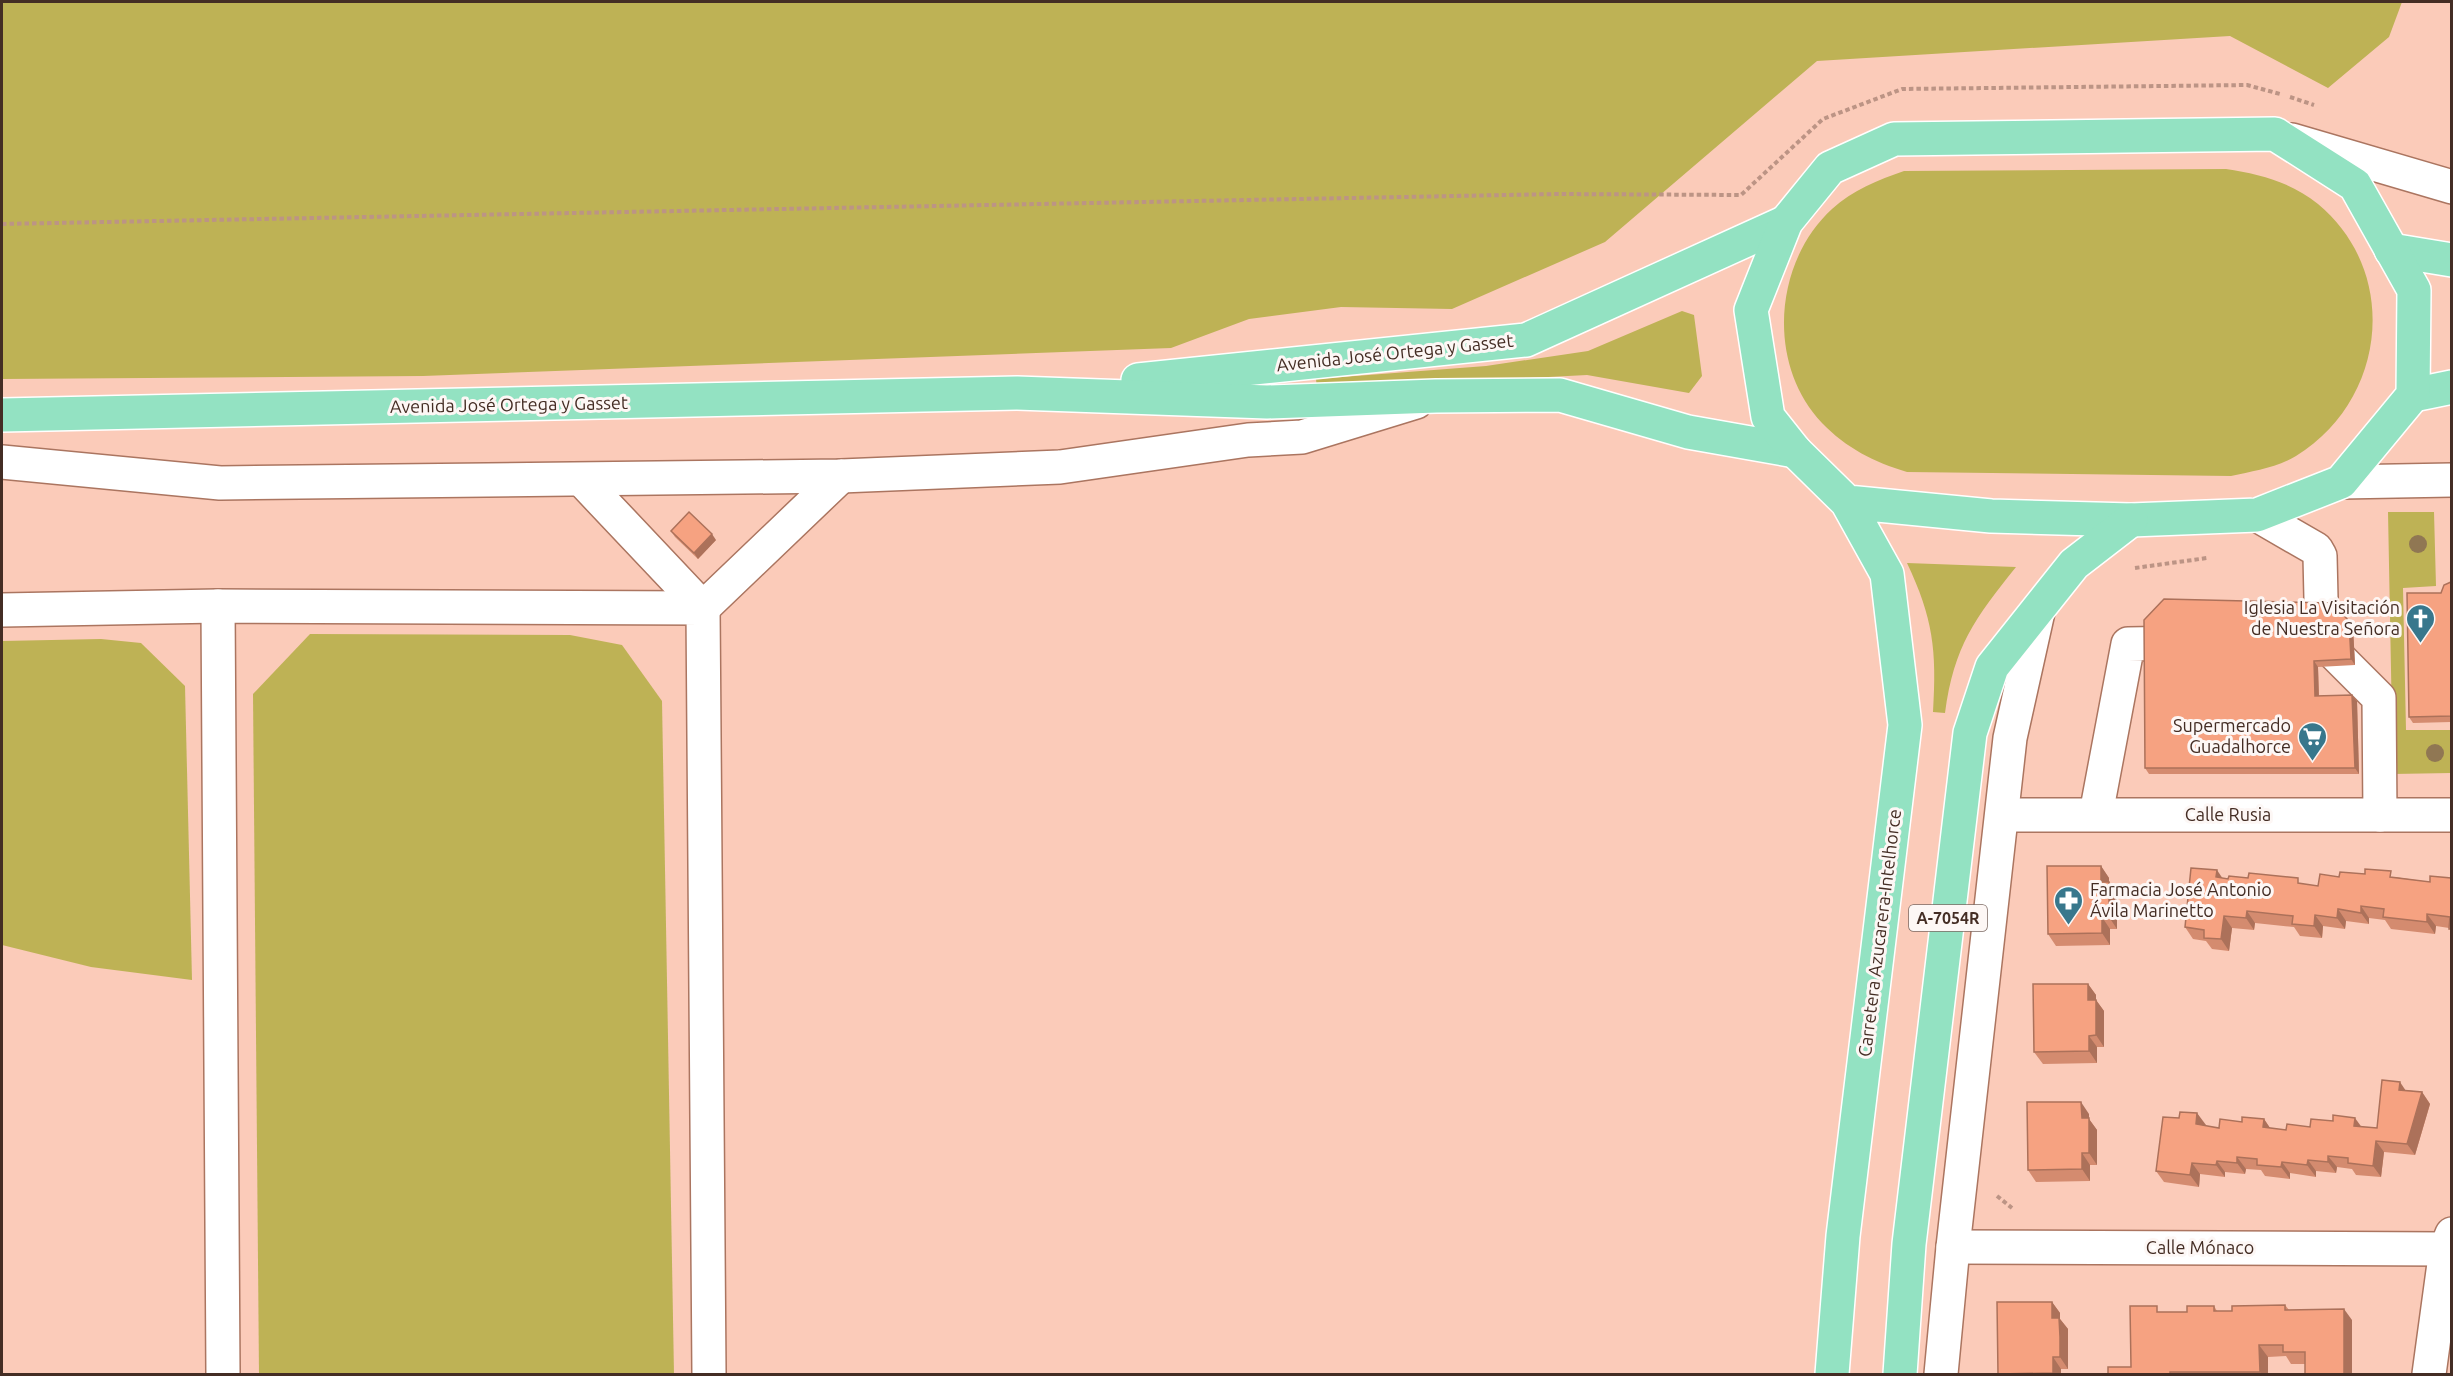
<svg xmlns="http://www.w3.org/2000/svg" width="2453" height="1376" viewBox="0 0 2453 1376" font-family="Ubuntu,sans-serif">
<rect width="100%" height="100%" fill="#fbcbb9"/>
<g fill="#beb255">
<path d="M 2,2 L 2402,2 L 2389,37 L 2328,88 L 2230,36 L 1817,61 L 1605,242 L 1452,309 L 1341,307 L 1249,319 L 1171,348 L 423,376 L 2,379 Z"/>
<path d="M 2226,169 C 2259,174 2291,182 2318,204 C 2401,273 2386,401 2296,456 C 2276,468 2253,471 2231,476 L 1907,472 C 1874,462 1846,448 1822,423 C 1766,364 1774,262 1832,209 C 1853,190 1878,180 1904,171 Z"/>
<path d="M 1682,311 L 1694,315 L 1702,376 L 1689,393 L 1587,375 L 1317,389 L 1316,379 L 1486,366 L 1588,351 Z"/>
<path d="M 2388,512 L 2434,512 L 2436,586 L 2403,588 L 2406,730 L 2451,730 L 2451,773 L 2393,774 Z"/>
<path d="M 1907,563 L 2016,567 C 1975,618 1954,646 1945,713 L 1933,712 C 1937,650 1933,618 1907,563 Z"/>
<path d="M 310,634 L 570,635 L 622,645 L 662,701 L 674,1374 L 259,1374 L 253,694 Z"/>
<path d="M 101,639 L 141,643 L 185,686 L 192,980 L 91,967 L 2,945 L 2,641 Z"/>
</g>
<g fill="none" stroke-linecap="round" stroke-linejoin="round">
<defs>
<g id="minor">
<path d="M 2292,140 L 2452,187"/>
<path d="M 2,462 L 220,483 L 841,476 L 1060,467 L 1248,440 L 1302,437 L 1416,402"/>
<path d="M 582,480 L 703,608 L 841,476"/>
<path d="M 2341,482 L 2452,480"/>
<path d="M 2257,515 L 2316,549 L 2320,556 L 2322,641 L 2317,641"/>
<path d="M 218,606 L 223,1374"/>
<path d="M 2,610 L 218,606 L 703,608 L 709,1374"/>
<path d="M 2322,641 L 2379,698 L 2380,815"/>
<path d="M 2096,814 L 2128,644 L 2187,643"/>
<path d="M 2004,815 L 2452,815"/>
<path d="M 1953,1247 L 2446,1249"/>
<path d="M 1941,1374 L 1953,1247 L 2010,738 L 2038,612"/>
<path d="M 2429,1374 L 2446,1249 L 2452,1234"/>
</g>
<g id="major">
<path d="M 2391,250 L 2452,260"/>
<path d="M 1138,380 L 1526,340 L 1786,222"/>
<path d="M 2413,395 L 2452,387"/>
<path d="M 2,415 L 1017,393 L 1267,402 L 1436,396 L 1560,395 L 1688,432 L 1795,451"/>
<path d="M 1832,1374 L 1843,1236 L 1905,725 L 1887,574 L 1847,502 L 1795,451 L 1768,417 L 1751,310 L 1786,222 L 1830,168 L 1894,139 L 2275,134 L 2355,185 L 2414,290 L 2413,395 L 2341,482 L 2257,515 L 2131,520 L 1991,516 L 1847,502"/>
<path d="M 1900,1374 L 1909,1244 L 1970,733 L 1992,667 L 2074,564 L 2131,520"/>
</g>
</defs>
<use href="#minor" stroke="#ab7560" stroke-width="36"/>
<use href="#major" stroke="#fff" stroke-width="36"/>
<g stroke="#bc9485" stroke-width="4" stroke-dasharray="4.5 3" stroke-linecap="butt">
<path d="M 2290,97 L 2314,105"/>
<path d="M 2,224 L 1558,194 L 1741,195 L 1823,119 L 1902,89 L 2247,85 L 2280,94"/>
<path d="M 2135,568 L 2207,558"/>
<path d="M 1997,1196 L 2012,1208"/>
</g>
<use href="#minor" stroke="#fff" stroke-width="33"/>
<use href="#major" stroke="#93e2c2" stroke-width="33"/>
</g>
<g fill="#907753">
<circle cx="2418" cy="544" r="9"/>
<circle cx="2435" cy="753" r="9"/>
</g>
<g fill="#d48b6f">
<path d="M 671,531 L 716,540 L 698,559 L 675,537 Z"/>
<path d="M 2451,582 L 2451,722 L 2413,723 L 2409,717 L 2441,593 Z"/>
<path d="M 2353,627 L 2355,665 L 2318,667 L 2319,696 L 2352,695 L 2357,701 L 2359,774 L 2149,774 L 2145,768 Z"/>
<path d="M 2101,866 L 2109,878 L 2109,882 L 2117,894 L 2117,929 L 2110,929 L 2110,945 L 2056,946 L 2048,934 Z"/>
<path d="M 2339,877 L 2395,877 L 2430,882 L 2451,878 L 2451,932 L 2449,928 L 2436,926 L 2435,934 L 2391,929 L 2385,920 L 2369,918 L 2369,924 L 2346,921 L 2345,929 L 2323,926 L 2322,938 L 2300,936 L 2294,927 L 2255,923 L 2254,930 L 2232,928 L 2229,951 L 2212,949 L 2206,941 L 2193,939 L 2185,927 L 2222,878 L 2302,884 L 2318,886 Z"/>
<path d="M 2088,984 L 2096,995 L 2096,1000 L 2104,1011 L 2104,1047 L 2097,1047 L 2097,1063 L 2043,1064 L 2034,1052 Z"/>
<path d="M 2405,1090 L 2422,1092 L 2430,1104 L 2415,1155 L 2384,1152 L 2381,1177 L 2356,1175 L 2352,1169 L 2337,1167 L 2336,1173 L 2316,1171 L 2316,1177 L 2290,1173 L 2290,1179 L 2265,1176 L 2261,1170 L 2246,1169 L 2245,1174 L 2225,1172 L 2225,1177 L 2200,1174 L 2199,1187 L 2164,1182 L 2156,1171 L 2179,1118 L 2197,1113 L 2205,1126 L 2219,1128 L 2242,1122 L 2264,1119 L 2270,1128 L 2286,1130 L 2310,1127 L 2361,1127 L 2377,1128 Z"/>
<path d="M 2089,1114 L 2089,1119 L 2097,1130 L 2097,1165 L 2090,1165 L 2090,1181 L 2036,1182 L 2028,1170 Z"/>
<path d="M 2052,1302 L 2060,1313 L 2060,1319 L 2068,1329 L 2068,1369 L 2061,1369 L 2061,1374 L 1998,1374 Z"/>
<path d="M 2285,1305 L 2289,1310 L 2352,1320 L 2305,1364 L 2291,1364 L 2286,1356 L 2268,1357 L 2268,1374 L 2108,1374 L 2131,1367 L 2161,1312 L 2187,1312 L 2214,1306 L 2217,1311 L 2232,1311 Z"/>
</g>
<g fill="#ac715a">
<path d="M 712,534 L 716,540 L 698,559 L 694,553 Z"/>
<path d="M 2349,621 L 2353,627 L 2355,665 L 2351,659 Z"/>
<path d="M 2314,661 L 2318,667 L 2319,702 L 2315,696 Z"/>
<path d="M 2352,695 L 2357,701 L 2359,774 L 2355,768 Z"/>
<path d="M 2101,866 L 2109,878 L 2109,882 L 2117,894 L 2117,929 L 2109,917 L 2101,882 Z"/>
<path d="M 2217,870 L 2225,882 L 2216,877 Z"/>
<path d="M 2361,906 L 2369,918 L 2369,924 L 2361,913 Z"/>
<path d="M 2338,909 L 2346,921 L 2345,929 L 2337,918 Z"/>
<path d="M 2247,911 L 2255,923 L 2254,930 L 2246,918 Z"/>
<path d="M 2427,914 L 2436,926 L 2435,934 L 2427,922 Z"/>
<path d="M 2315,915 L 2323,926 L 2322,938 L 2314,926 Z"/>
<path d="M 2224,916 L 2232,928 L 2229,951 L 2221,939 Z"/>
<path d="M 2102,917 L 2110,929 L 2110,945 L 2102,933 Z"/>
<path d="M 2088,984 L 2096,995 L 2096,1000 L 2104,1011 L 2104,1047 L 2096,1035 L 2088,1000 Z"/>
<path d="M 2089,1036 L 2097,1047 L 2097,1063 L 2089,1051 Z"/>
<path d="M 2400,1082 L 2408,1094 L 2399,1090 Z"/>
<path d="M 2422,1092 L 2430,1104 L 2415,1155 L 2407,1144 Z"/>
<path d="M 2081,1102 L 2089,1114 L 2089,1119 L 2097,1130 L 2097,1165 L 2089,1153 L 2082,1118 Z"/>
<path d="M 2197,1113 L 2206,1125 L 2204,1136 L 2196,1124 Z"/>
<path d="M 2355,1118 L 2363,1129 L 2354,1126 Z"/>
<path d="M 2264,1119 L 2272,1131 L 2263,1127 Z"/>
<path d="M 2376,1141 L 2384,1152 L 2381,1177 L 2373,1166 Z"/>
<path d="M 2082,1153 L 2090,1165 L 2090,1181 L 2082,1169 Z"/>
<path d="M 2328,1156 L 2337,1167 L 2336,1173 L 2328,1162 Z"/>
<path d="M 2237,1157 L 2246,1169 L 2245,1174 L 2237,1163 Z"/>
<path d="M 2308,1160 L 2316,1171 L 2316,1177 L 2307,1165 Z"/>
<path d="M 2217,1161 L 2225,1172 L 2225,1177 L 2216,1165 Z"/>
<path d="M 2282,1162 L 2290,1173 L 2290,1179 L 2281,1167 Z"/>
<path d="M 2192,1163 L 2200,1174 L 2199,1187 L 2190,1175 Z"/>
<path d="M 2052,1302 L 2060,1313 L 2060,1319 L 2068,1329 L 2068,1369 L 2060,1357 L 2052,1318 Z"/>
<path d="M 2344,1309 L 2352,1320 L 2352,1374 L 2344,1374 Z"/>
<path d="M 2259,1345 L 2268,1357 L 2268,1374 L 2262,1374 L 2260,1372 Z"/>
<path d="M 2053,1357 L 2061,1369 L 2061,1374 L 2054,1374 L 2053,1373 Z"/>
</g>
<g fill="#f6a281" stroke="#ac715a" stroke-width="1.5">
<path d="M 689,512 L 712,534 L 694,553 L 671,531 Z"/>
<path d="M 2451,582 L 2451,716 L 2409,717 L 2407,593 L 2441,593 L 2444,585 Z"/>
<path d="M 2164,599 L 2332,603 L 2349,621 L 2351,659 L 2314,661 L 2315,696 L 2352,695 L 2355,768 L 2145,768 L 2144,620 Z"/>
<path d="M 2047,866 L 2101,866 L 2101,882 L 2109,882 L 2109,917 L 2102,917 L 2102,933 L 2048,934 Z"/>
<path d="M 2191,868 L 2217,870 L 2216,877 L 2228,879 L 2229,876 L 2248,878 L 2249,873 L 2298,878 L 2298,883 L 2318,886 L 2320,874 L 2339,877 L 2340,872 L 2365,874 L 2365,869 L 2391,871 L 2390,877 L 2430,882 L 2430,876 L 2451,878 L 2451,929 L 2449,929 L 2450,917 L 2427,914 L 2427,922 L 2383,917 L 2384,909 L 2361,906 L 2361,913 L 2338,909 L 2337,918 L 2315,915 L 2314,926 L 2292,924 L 2293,916 L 2247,911 L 2246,918 L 2224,916 L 2221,939 L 2204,938 L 2204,930 L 2185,927 Z"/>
<path d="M 2033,984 L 2088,984 L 2088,1000 L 2096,1000 L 2096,1035 L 2089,1036 L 2089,1051 L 2034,1052 Z"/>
<path d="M 2382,1080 L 2400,1082 L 2399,1090 L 2422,1092 L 2407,1144 L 2376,1141 L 2373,1166 L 2348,1163 L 2348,1158 L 2328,1156 L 2328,1162 L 2308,1160 L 2307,1165 L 2282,1162 L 2281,1167 L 2257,1165 L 2257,1159 L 2237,1157 L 2237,1163 L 2217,1161 L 2216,1165 L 2192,1163 L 2190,1175 L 2156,1171 L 2163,1117 L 2179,1118 L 2180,1112 L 2197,1113 L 2196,1124 L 2219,1128 L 2220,1119 L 2242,1122 L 2242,1117 L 2264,1119 L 2263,1127 L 2286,1130 L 2287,1124 L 2310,1127 L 2311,1119 L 2333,1121 L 2333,1115 L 2355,1118 L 2354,1126 L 2377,1128 Z"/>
<path d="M 2027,1102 L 2081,1102 L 2082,1118 L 2089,1118 L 2089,1153 L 2082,1153 L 2082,1169 L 2028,1170 Z"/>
<path d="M 1997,1302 L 2052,1302 L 2052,1318 L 2059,1318 L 2060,1337 L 2060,1357 L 2053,1357 L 2053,1373 L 1998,1374 Z"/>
<path d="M 2285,1305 L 2285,1310 L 2344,1309 L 2344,1374 L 2305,1374 L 2305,1352 L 2283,1352 L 2283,1345 L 2259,1345 L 2260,1372 L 2170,1372 L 2170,1374 L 2108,1374 L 2108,1367 L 2131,1367 L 2130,1306 L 2157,1306 L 2157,1312 L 2187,1312 L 2187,1306 L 2214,1306 L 2214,1311 L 2232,1311 L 2232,1306 Z"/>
</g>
<defs>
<symbol id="church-pin" viewBox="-11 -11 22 30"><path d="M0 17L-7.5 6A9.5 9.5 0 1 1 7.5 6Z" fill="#38778c" stroke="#fdf7f5"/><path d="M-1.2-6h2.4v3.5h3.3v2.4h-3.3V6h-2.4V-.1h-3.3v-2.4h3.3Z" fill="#fff"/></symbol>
<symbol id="supermarket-pin" viewBox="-11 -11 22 30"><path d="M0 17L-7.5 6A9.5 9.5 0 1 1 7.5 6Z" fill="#38778c" stroke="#fdf7f5"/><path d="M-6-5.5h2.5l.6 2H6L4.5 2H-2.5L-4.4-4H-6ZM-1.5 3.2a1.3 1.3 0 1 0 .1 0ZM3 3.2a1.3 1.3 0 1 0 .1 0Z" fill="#fff"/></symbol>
<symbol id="pharmacy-pin" viewBox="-11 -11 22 30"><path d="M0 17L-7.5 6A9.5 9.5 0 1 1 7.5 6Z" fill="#38778c" stroke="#fdf7f5"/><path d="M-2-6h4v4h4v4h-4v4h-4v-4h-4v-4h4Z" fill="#fff"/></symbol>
</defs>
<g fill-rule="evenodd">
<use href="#church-pin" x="2404" y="602" width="33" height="45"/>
<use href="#supermarket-pin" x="2296" y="720" width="33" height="45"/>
<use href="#pharmacy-pin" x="2052" y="884" width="33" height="45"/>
</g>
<g text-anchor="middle" stroke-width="6" stroke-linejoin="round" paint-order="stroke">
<rect fill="#fdf7f5" stroke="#7c6a63" stroke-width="1.5" x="1909" y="905" width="78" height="26" rx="4.5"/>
<g font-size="16" font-weight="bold" fill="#442d24">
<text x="1948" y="924">A-7054R</text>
</g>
<g font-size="18" fill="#442d24" stroke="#fdf7f5">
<text transform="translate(1395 353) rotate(-6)" y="6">Avenida José Ortega y Gasset</text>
<text transform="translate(509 405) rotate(-1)" y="6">Avenida José Ortega y Gasset</text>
<text x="2228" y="821">Calle Rusia</text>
<text transform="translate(1880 933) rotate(-83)" y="6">Carretera Azucarera-Intelhorce</text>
<text x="2200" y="1254">Calle Mónaco</text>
</g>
<g font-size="18" fill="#442d24" stroke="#fdf7f5" text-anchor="end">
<text x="2400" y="614">Iglesia La Visitación<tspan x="2400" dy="21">de Nuestra Señora</tspan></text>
<text x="2291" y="732">Supermercado<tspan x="2291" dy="21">Guadalhorce</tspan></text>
<text x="2090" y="896" text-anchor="start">Farmacia José Antonio<tspan x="2090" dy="21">Ávila Marinetto</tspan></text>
</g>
</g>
<rect width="2453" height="1376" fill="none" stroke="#442d24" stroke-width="6"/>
</svg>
